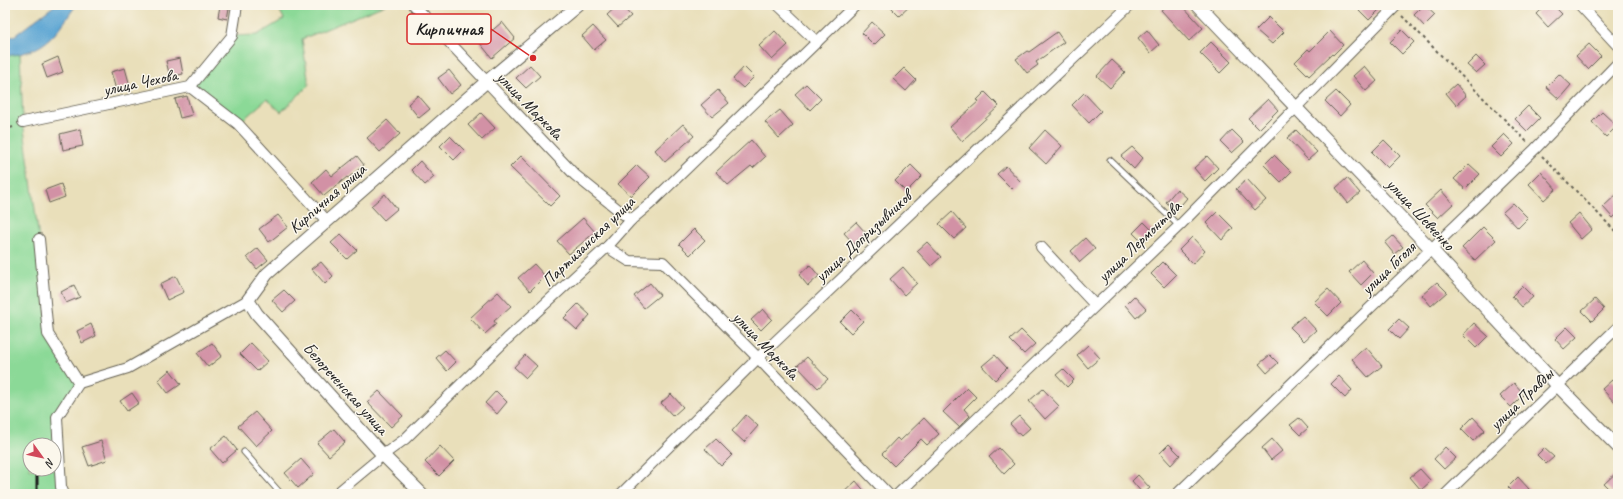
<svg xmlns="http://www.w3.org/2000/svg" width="1623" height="499" viewBox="0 0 1623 499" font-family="Caveat,sans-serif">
<rect width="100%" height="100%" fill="#fbf7ec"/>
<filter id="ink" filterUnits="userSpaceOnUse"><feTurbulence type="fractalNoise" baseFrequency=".025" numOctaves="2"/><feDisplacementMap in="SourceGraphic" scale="8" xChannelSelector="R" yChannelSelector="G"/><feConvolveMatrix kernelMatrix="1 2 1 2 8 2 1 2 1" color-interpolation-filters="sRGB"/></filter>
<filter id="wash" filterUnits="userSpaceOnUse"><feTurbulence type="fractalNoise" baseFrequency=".012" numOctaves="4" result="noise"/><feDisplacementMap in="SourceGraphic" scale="16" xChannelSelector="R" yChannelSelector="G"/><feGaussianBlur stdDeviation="0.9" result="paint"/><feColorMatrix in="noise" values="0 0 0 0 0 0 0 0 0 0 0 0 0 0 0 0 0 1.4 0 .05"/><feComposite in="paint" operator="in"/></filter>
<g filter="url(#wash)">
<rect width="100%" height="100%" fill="#e9dfba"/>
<g fill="#8bd997" stroke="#547a5a" fill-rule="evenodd">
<path d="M 277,5 L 385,5 L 302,39 L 309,85 L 281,112 L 267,99 L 238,124 L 191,87 L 232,36 L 257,35 L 284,19 Z"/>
<path d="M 20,54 L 23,122 L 39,239 L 48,334 L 79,383 L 57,417 L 64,494 L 5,494 L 5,56 ZM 30,445 L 54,445 L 54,469 L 30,469 Z"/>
</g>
<path fill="#5ba5d3" stroke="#3c6078" d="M 55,5 L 76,5 C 55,36 46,52 5,56 L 5,39 L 14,36 Z"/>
<g id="blocks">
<g fill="#d291a5">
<path d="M 618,5 L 621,5 L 631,16 L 618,27 L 607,15 Z"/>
<path d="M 888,5 L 911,5 L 899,16 Z"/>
<path d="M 1167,5 L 1182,5 L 1203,28 L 1189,41 L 1161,10 Z"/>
<path d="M 1364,5 L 1374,5 L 1379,10 L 1369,20 L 1359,10 Z"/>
<path d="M 1424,5 L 1435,15 L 1424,26 L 1414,15 Z"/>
<path d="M 1545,5 L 1553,5 L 1562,14 L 1548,27 L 1536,14 Z"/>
<path d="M 220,6 L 229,8 L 227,19 L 218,17 Z"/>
<path d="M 1269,17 L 1284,32 L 1272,44 L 1256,30 Z"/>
<path d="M 502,22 L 515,38 L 492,58 L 479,42 Z"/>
<path d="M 872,22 L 885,34 L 874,45 L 862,33 Z"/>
<path d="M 593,26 L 606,40 L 594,50 L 582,36 Z"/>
<path d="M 1147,30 L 1159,45 L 1150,53 L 1138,38 Z"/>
<path d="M 1402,30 L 1414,42 L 1402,54 L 1390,42 Z"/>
<path d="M 775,31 L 788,45 L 772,60 L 759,46 Z"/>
<path d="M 1330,31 L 1343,45 L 1333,55 L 1332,54 L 1309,76 L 1295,62 L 1308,49 L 1310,51 Z"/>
<path d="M 1057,32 L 1064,42 L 1036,62 L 1038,65 L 1027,73 L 1016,59 L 1027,51 L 1029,52 Z"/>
<path d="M 1211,42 L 1231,62 L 1220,73 L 1200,53 Z"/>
<path d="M 1589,44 L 1601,56 L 1588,69 L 1576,56 Z"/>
<path d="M 1476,56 L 1485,65 L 1476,73 L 1467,65 Z"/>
<path d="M 58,57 L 63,72 L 47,78 L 42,64 Z"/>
<path d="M 180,58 L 183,74 L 170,77 L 166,61 Z"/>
<path d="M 1112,60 L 1125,72 L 1110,88 L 1097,76 Z"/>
<path d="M 530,65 L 540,76 L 526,88 L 516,78 Z"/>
<path d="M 1364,66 L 1377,81 L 1366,91 L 1353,76 Z"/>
<path d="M 744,67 L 754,77 L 743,88 L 733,79 Z"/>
<path d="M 125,68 L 130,86 L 116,90 L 111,72 Z"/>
<path d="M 904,68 L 916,80 L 906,91 L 893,79 Z"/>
<path d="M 449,70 L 461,85 L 450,94 L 438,78 Z"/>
<path d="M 1559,74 L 1571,85 L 1559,99 L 1546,87 Z"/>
<path d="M 806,84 L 821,99 L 810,110 L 795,94 Z"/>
<path d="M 1456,84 L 1466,96 L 1456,105 L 1446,93 Z"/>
<path d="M 718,90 L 729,103 L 712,117 L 701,105 Z"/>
<path d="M 1336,91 L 1350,105 L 1340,116 L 1325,101 Z"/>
<path d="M 985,92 L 999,106 L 962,141 L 950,127 L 979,101 L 977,100 Z"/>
<path d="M 1084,93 L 1101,111 L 1089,123 L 1072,105 Z"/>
<path d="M 418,95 L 430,109 L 419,118 L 408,104 Z"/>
<path d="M 187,96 L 192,115 L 180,118 L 175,99 Z"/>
<path d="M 1268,99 L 1278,110 L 1259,129 L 1248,118 Z"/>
<path d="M 1528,106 L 1540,118 L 1527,131 L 1515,119 Z"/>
<path d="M 780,110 L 793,125 L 779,138 L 765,122 Z"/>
<path d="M 1602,112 L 1617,126 L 1606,137 L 1592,122 Z"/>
<path d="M 481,113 L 495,128 L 482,140 L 468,125 Z"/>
<path d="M 387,120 L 400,134 L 380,152 L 367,138 Z"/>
<path d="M 683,124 L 694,136 L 665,162 L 655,150 Z"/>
<path d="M 80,129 L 83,146 L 63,150 L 60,134 Z"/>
<path d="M 1045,130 L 1062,146 L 1046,164 L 1029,148 Z"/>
<path d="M 1232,130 L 1244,142 L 1232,153 L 1221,142 Z"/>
<path d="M 1296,130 L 1317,152 L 1308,160 L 1287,138 Z"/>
<path d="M 1504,134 L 1514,144 L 1501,157 L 1491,147 Z"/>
<path d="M 450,136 L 464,150 L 454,160 L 440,146 Z"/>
<path d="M 751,140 L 765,157 L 753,168 L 751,166 L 728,185 L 716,172 Z"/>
<path d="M 1384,140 L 1400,156 L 1388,168 L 1372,152 Z"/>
<path d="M 1132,147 L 1143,158 L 1134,169 L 1121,156 Z"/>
<path d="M 1274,155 L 1291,172 L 1281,182 L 1264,165 Z"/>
<path d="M 357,156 L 364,165 L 348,178 L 347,177 L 324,196 L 312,182 L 326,169 L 332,176 Z"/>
<path d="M 521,156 L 560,196 L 550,206 L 510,167 Z"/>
<path d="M 1207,156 L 1218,168 L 1205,181 L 1194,168 Z"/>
<path d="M 420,161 L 434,177 L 425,185 L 411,170 Z"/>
<path d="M 1469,164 L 1480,174 L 1465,189 L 1454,179 Z"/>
<path d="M 637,165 L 650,177 L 631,196 L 618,184 Z"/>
<path d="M 911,165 L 922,176 L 906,192 L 895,181 Z"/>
<path d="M 1006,166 L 1020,181 L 1012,189 L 997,174 Z"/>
<path d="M 1541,172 L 1556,189 L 1544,200 L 1529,184 Z"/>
<path d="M 1347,178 L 1360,193 L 1348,203 L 1336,188 Z"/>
<path d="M 1247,179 L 1266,200 L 1255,210 L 1236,189 Z"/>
<path d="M 61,184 L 65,197 L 49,203 L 45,190 Z"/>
<path d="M 1177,189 L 1187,198 L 1176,211 L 1166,202 Z"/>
<path d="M 1441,190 L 1453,204 L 1438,218 L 1425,205 Z"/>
<path d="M 1618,193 L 1618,213 L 1613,218 L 1603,207 Z"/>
<path d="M 385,194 L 397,209 L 384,220 L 371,206 Z"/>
<path d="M 1513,203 L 1528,218 L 1518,228 L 1503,212 Z"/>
<path d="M 952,212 L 966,228 L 954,239 L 939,224 Z"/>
<path d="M 1217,212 L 1233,228 L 1222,240 L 1206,223 Z"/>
<path d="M 1579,213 L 1592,229 L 1581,239 L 1568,223 Z"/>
<path d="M 278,215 L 288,227 L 269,242 L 259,229 Z"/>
<path d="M 583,218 L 595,232 L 569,254 L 557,241 Z"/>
<path d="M 856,222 L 866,233 L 854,244 L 844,233 Z"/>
<path d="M 1144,222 L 1154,232 L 1143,243 L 1133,233 Z"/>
<path d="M 1483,227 L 1496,240 L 1475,260 L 1462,248 Z"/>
<path d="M 694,229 L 705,240 L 690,255 L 679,244 Z"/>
<path d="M 341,234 L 357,250 L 347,259 L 331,243 Z"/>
<path d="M 1393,236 L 1403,247 L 1394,254 L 1385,243 Z"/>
<path d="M 1192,237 L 1205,251 L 1193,264 L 1179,250 Z"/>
<path d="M 1085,238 L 1095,249 L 1080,262 L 1071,251 Z"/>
<path d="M 927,242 L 941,257 L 931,266 L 917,251 Z"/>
<path d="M 258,248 L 268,260 L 257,269 L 247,257 Z"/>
<path d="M 1362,260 L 1373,273 L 1361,285 L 1349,272 Z"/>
<path d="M 321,262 L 333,276 L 325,284 L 312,269 Z"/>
<path d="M 1163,262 L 1176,275 L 1164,287 L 1151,274 Z"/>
<path d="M 534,264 L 545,276 L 530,291 L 518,278 Z"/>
<path d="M 810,265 L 819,276 L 808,286 L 799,275 Z"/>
<path d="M 903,267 L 917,283 L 904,295 L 890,279 Z"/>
<path d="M 176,276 L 184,292 L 167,300 L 160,284 Z"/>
<path d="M 1437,282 L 1447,292 L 1431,306 L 1422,295 Z"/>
<path d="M 650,283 L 660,295 L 644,308 L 634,296 Z"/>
<path d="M 74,285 L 80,297 L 66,303 L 61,292 Z"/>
<path d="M 1522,286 L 1533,297 L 1522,307 L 1512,296 Z"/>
<path d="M 1328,289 L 1341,303 L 1328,316 L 1314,302 Z"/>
<path d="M 284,290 L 295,301 L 283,312 L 272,300 Z"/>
<path d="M 498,292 L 511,306 L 494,321 L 496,324 L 485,334 L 470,318 Z"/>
<path d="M 1134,296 L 1146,309 L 1136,318 L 1125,305 Z"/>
<path d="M 1595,299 L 1604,309 L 1592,321 L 1582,311 Z"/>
<path d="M 578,304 L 590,315 L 577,330 L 564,318 Z"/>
<path d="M 763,309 L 772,319 L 761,330 L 751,320 Z"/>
<path d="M 852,310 L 863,321 L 851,333 L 840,322 Z"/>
<path d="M 1303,316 L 1316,330 L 1304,341 L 1290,327 Z"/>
<path d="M 1399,319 L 1409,328 L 1399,339 L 1389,329 Z"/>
<path d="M 1474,323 L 1488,336 L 1476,348 L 1463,335 Z"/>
<path d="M 91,324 L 96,336 L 82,343 L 77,331 Z"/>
<path d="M 1567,327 L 1577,337 L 1564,349 L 1555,339 Z"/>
<path d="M 1021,330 L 1035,344 L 1024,354 L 1010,340 Z"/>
<path d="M 212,343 L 222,356 L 208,367 L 197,353 Z"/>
<path d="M 251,343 L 268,361 L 257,371 L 240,354 Z"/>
<path d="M 1088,345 L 1100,358 L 1088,368 L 1077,355 Z"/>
<path d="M 1366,347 L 1382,366 L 1368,377 L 1352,359 Z"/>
<path d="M 445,350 L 456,362 L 447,371 L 436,358 Z"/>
<path d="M 525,355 L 537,366 L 526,378 L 514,367 Z"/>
<path d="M 995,355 L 1007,368 L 995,380 L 982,366 Z"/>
<path d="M 1270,355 L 1278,363 L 1267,373 L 1259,364 Z"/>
<path d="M 807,357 L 828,379 L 818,388 L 797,366 Z"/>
<path d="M 1063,369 L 1074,380 L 1067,387 L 1056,375 Z"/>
<path d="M 170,370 L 181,384 L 168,393 L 158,380 Z"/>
<path d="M 1339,376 L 1352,390 L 1345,398 L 1331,384 Z"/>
<path d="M 1612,380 L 1618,386 L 1618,406 L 1602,389 Z"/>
<path d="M 1514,383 L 1524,394 L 1511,407 L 1500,396 Z"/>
<path d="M 967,388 L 976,397 L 964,409 L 970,416 L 959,427 L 943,412 Z"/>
<path d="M 1043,389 L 1059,406 L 1045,419 L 1029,401 Z"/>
<path d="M 379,391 L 403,416 L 391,427 L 367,402 Z"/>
<path d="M 496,391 L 507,402 L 497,414 L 485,403 Z"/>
<path d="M 132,393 L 139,403 L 127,411 L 120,401 Z"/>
<path d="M 671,394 L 683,407 L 673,416 L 661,403 Z"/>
<path d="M 255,412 L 272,431 L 256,446 L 238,426 Z"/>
<path d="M 746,415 L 758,426 L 744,442 L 732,431 Z"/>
<path d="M 1019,416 L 1030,428 L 1021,436 L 1010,424 Z"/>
<path d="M 1473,417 L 1485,430 L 1473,441 L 1461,429 Z"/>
<path d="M 924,418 L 939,434 L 927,445 L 921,439 L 894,466 L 882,454 L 897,438 L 900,441 Z"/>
<path d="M 1299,418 L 1308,428 L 1300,435 L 1290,425 Z"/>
<path d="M 334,429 L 345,442 L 329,456 L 317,443 Z"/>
<path d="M 226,436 L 237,450 L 222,463 L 210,449 Z"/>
<path d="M 716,439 L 732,455 L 721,466 L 705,449 Z"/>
<path d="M 1272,439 L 1282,451 L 1271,460 L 1262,448 Z"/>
<path d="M 101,441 L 107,460 L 89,466 L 82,447 Z"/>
<path d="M 1169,444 L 1180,455 L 1171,465 L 1160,453 Z"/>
<path d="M 440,446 L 454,461 L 439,476 L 425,462 Z"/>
<path d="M 1445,447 L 1456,458 L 1444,469 L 1434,459 Z"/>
<path d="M 999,448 L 1014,464 L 1004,474 L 989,457 Z"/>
<path d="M 1544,448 L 1554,457 L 1546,464 L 1537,455 Z"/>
<path d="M 301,459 L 314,474 L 298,488 L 285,473 Z"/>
<path d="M 1420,469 L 1431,481 L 1421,490 L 1410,477 Z"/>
<path d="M 1618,471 L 1618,494 L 1614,494 L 1604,484 Z"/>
<path d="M 1138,475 L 1150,488 L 1143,494 L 1132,481 Z"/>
<path d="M 1518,477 L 1529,489 L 1523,494 L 1515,494 L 1508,487 Z"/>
<path d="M 856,481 L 867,494 L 842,494 Z"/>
</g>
</g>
</g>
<g filter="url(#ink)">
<use href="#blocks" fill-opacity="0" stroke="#646053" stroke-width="1"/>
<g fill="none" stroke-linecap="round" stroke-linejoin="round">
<defs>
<g id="service">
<path d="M 1110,160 L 1179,226"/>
<path d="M 244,452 L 281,494"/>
</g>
<g id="minor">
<path d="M 414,5 L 575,175 L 631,220"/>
<path d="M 778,5 L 817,42"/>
<path d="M 1580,5 L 1618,46"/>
<path d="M 190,87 L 238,124 L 327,221"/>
<path d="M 23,122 L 190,87 L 232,36 L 237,5"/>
<path d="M 39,239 L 48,334 L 79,383"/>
<path d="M 607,247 L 629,261 L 663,262 L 758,358 L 888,494"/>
<path d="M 1041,247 L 1095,305"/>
<path d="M 79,383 L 128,368 L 248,300"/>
<path d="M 64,494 L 61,487 L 57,417 L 79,383"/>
<path d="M 336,494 L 383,455 L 405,439 L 507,339 L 607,247 L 631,220 L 650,204 L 855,5"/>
<path d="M 621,494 L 758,358 L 1130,5"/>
<path d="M 898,494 L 1179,226 L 1397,5"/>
<path d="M 1177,494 L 1535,149 L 1618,63"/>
<path d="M 1446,494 L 1618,327"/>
</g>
<g id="tertiary">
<path d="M 1198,5 L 1431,249 L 1557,385 L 1618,447"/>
<path d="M 422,494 L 383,455 L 257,314 L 248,300 L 267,274 L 486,82 L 578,5"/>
</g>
</defs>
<use href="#service" stroke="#646053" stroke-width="7"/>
<use href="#minor" stroke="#646053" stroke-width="12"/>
<use href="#tertiary" stroke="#646053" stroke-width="14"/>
<g stroke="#646053" stroke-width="2" stroke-dasharray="3 3" stroke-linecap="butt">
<path d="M 1402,16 L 1527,142"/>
<path d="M 5,130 L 13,127"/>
<path d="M 1542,156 L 1618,234"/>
</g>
<use href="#service" stroke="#fff" stroke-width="5"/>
<use href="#minor" stroke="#fff" stroke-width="10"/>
<use href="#tertiary" stroke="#fff" stroke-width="12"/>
<path stroke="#1c1c1c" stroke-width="3" d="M 37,469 L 37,494"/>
</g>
</g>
<g text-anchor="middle" stroke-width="3" stroke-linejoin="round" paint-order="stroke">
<g font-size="17" fill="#1c1c1c" stroke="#fbf7ec">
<text transform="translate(140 82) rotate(-12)" y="6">улица Чехова</text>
<text transform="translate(530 105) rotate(46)" y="6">улица Маркова</text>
<text transform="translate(327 198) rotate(-41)" y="6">Кирпичная улица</text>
<text transform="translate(1421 214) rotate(47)" y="6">улица Шевченко</text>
<text transform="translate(863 236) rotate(-43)" y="6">улица Допризывников</text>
<text transform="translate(588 241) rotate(-44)" y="6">Партизанская улица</text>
<text transform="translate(1139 241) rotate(-44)" y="6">улица Лермонтова</text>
<text transform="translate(1388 268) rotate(-44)" y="6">улица Гоголя</text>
<text transform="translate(766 345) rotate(46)" y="6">улица Маркова</text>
<text transform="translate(346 388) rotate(48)" y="6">Белореченская улица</text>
<text transform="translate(1521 399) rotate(-44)" y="6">улица Правды</text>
</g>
</g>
<path fill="none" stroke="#d62828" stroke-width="1.5" d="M533 58L491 29"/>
<circle fill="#d62828" stroke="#fbf7ec" stroke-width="1.5" cx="533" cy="58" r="4"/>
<rect fill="#fbf7ec" stroke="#d62828" stroke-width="1.5" x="407" y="14" width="84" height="30" rx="4"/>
<g font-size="18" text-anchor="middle" font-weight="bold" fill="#1c1c1c">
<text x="449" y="35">Кирпичная</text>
</g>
<rect width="1623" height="499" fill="none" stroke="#fbf7ec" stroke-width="20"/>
<g transform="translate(42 457) rotate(123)"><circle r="19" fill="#fbf7ec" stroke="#a29f99"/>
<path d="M0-3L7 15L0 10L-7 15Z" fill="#d1495b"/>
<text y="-6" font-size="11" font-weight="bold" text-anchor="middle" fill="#1c1c1c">N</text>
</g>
</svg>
